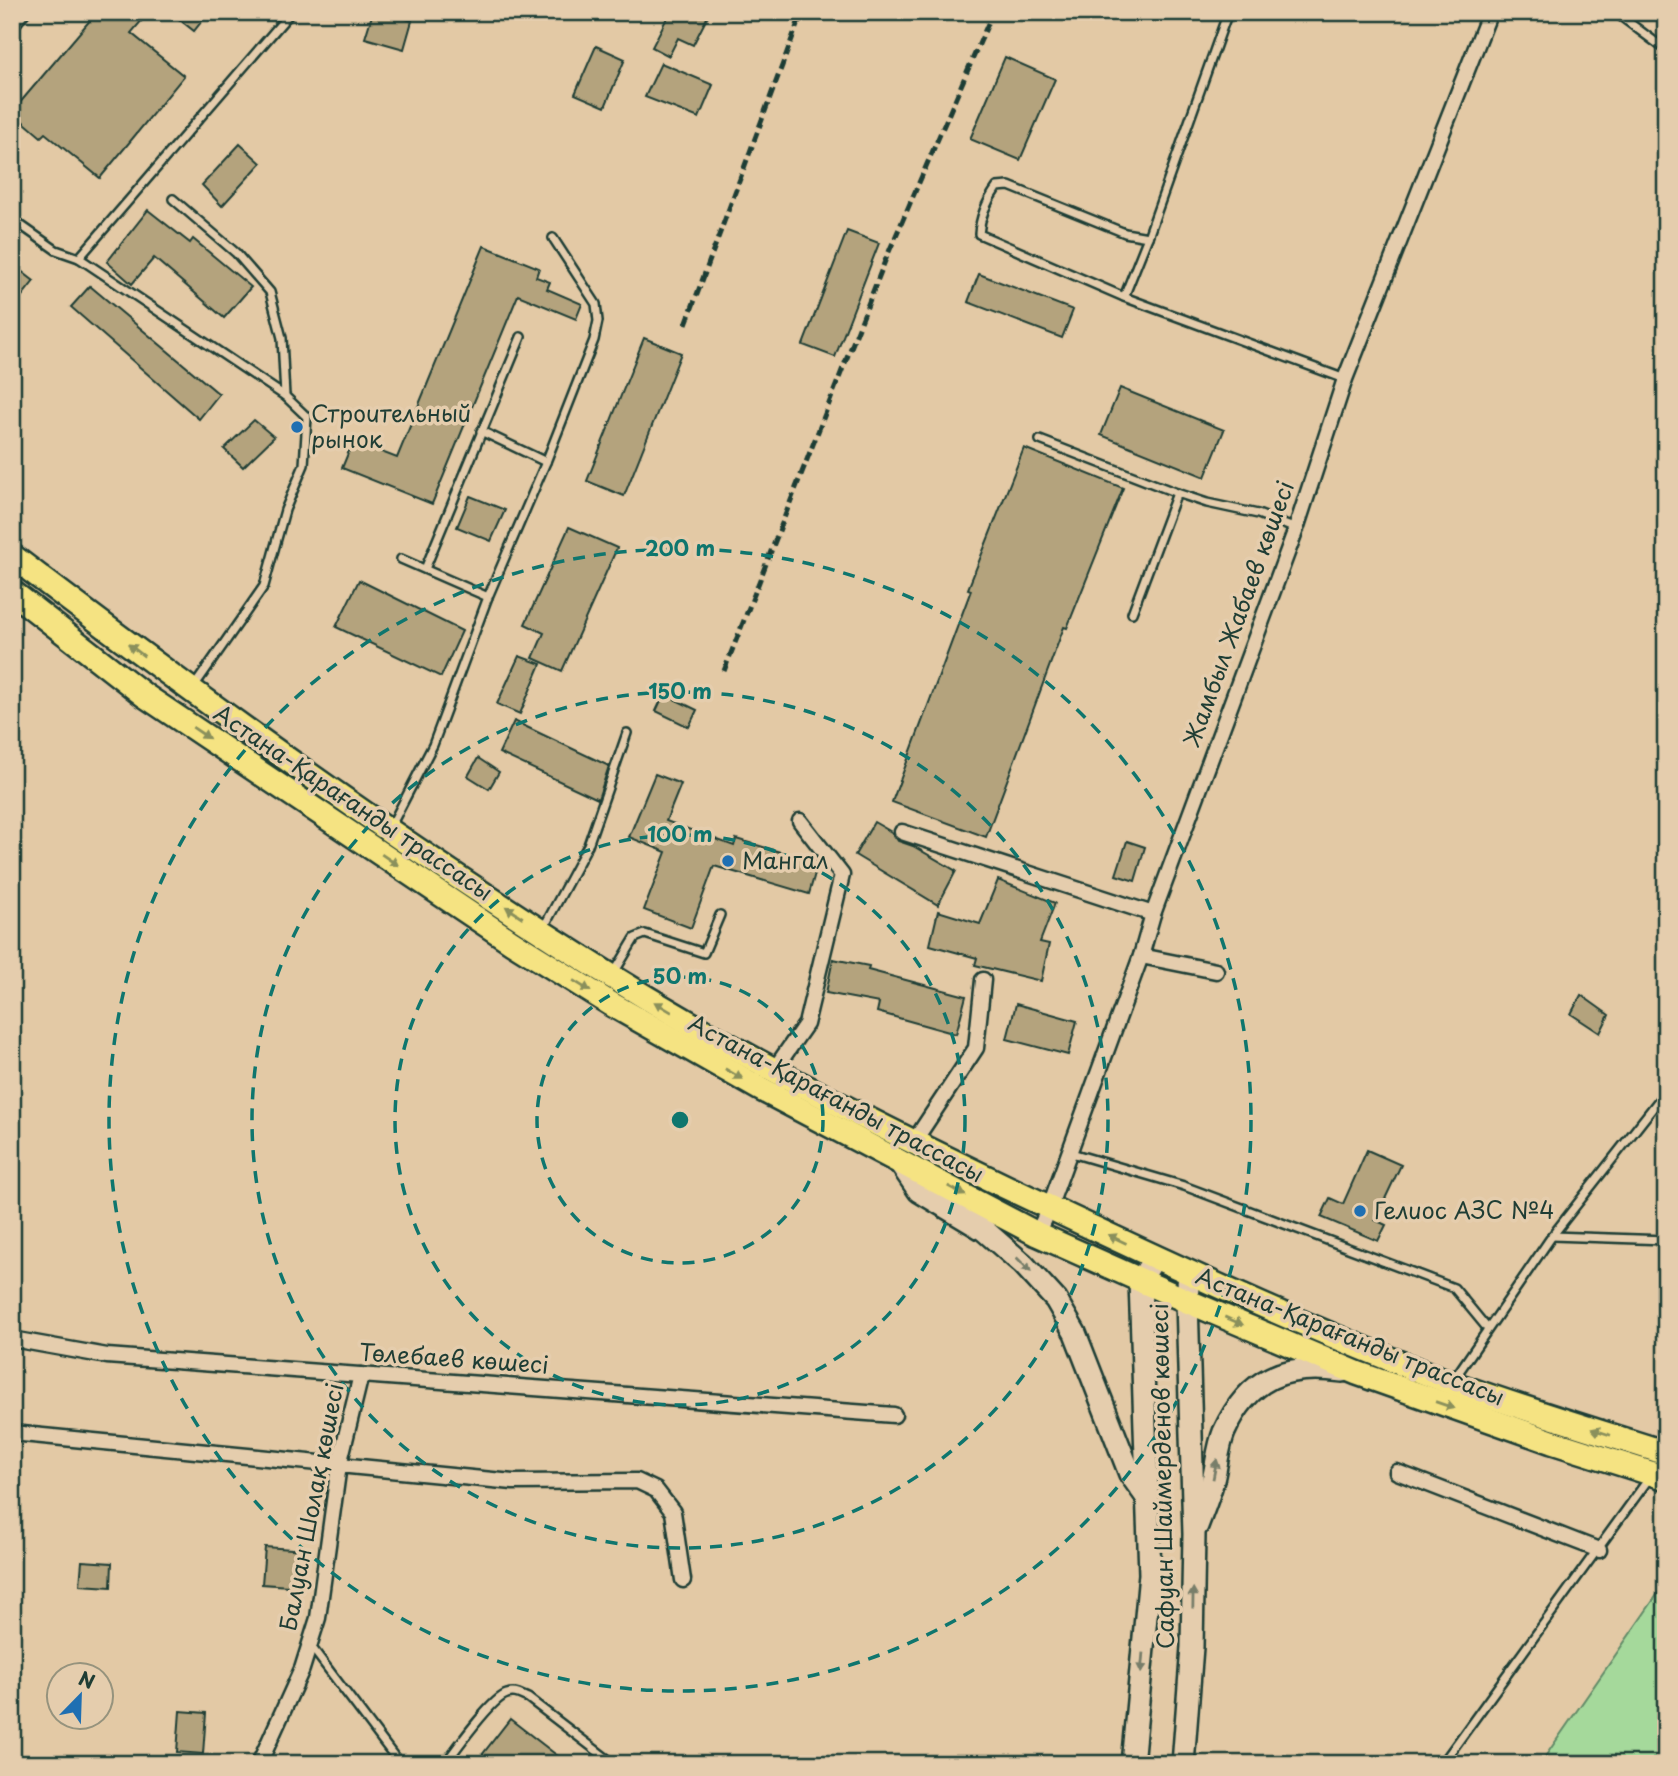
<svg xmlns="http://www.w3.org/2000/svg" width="1678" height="1776" viewBox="0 0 1678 1776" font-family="'Playpen Sans',sans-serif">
<rect width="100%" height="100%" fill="#e3c9a5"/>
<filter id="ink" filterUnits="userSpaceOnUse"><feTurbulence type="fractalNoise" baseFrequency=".0143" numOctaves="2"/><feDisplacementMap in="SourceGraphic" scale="14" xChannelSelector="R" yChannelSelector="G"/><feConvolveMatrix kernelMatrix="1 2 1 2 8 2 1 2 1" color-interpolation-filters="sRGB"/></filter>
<g filter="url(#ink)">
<path fill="#a5d99b" stroke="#628b68" stroke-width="2" d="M 1666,1582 L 1666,1764 L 1540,1764 Z"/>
<g fill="#b4a37d" stroke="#1f3d34" stroke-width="2">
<path d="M 97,12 L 149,12 L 131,33 L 184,76 L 100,178 L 45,133 L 41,137 L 12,112 Z"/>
<path d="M 170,12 L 209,12 L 194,31 Z"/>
<path d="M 373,12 L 385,12 L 412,21 L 404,49 L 365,38 Z"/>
<path d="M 670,12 L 710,12 L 693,45 L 678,38 L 669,56 L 652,47 Z"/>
<path d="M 596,46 L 625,59 L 605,107 L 575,94 Z"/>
<path d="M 1005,57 L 1055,79 L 1020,160 L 970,139 Z"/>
<path d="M 661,63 L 713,85 L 699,118 L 645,97 Z"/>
<path d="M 240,144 L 261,163 L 222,206 L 202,185 Z"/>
<path d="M 148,210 L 190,243 L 193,239 L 251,287 L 224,318 L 154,258 L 132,284 L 107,262 Z"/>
<path d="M 847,231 L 879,243 L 835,357 L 803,345 Z"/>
<path d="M 484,246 L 539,268 L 536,277 L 550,282 L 547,289 L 582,304 L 576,319 L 518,295 L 432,504 L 342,468 L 353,441 L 397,458 Z"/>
<path d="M 12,264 L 34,281 L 22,296 L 12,288 Z"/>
<path d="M 979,274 L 1073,310 L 1062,338 L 968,302 Z"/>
<path d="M 90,286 L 219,394 L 199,419 L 71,307 Z"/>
<path d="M 644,338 L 681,353 L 624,496 L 587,481 Z"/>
<path d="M 1120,388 L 1224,430 L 1205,477 L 1101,435 Z"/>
<path d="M 254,420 L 274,437 L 243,467 L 224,449 Z"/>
<path d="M 1024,448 L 1123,488 L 1067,628 L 1064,627 L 986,837 L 892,802 L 971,590 L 968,589 Z"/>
<path d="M 470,496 L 505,510 L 491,541 L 457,527 Z"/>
<path d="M 569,527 L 617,548 L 562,671 L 533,658 L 544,633 L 525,624 Z"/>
<path d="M 359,580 L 462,631 L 441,677 L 336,627 Z"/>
<path d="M 519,656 L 541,664 L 520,714 L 497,704 Z"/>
<path d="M 664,694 L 697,710 L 689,727 L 656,711 Z"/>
<path d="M 514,721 L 609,766 L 598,799 L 499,753 Z"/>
<path d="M 478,758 L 499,772 L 489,789 L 468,776 Z"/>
<path d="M 655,774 L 681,784 L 666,821 L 734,846 L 736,839 L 818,863 L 809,894 L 714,866 L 691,928 L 644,910 L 666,852 L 629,837 Z"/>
<path d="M 874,822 L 893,833 L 898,841 L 913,846 L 956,871 L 938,905 L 855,855 Z"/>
<path d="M 1127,841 L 1145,847 L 1135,881 L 1116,875 Z"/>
<path d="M 998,880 L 1055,903 L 1040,942 L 1049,944 L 1041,981 L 975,965 L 977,958 L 930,945 L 938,911 L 980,924 Z"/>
<path d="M 833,959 L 869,966 L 868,970 L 966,996 L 956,1034 L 877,1012 L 879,1003 L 826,993 Z"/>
<path d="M 1581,995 L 1609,1015 L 1600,1033 L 1571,1014 Z"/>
<path d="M 1016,1004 L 1077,1021 L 1068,1055 L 1007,1039 Z"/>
<path d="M 1367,1150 L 1401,1165 L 1375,1220 L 1386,1225 L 1378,1241 L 1321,1217 L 1330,1198 L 1343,1204 Z"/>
<path d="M 265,1547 L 305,1550 L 302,1587 L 262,1584 Z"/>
<path d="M 82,1561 L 112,1563 L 111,1587 L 80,1585 Z"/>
<path d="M 180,1711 L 206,1713 L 203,1754 L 177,1752 Z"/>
<path d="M 510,1719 L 568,1764 L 475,1764 Z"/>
</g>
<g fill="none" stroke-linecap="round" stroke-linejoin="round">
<defs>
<g id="service">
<path d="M 1228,12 L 1148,237 L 1125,233 L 1009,186 L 997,187 C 987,201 980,216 979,234 L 1124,297 L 1345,379"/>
<path d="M 1615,12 L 1666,50"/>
<path d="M 12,29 L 26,12"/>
<path d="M 173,199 L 236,253 L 270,292 L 282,338 L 285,396 L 307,417 L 304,465 L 285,510 L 264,586 L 193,688"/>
<path d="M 12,219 L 56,250 L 79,258 L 291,12"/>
<path d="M 79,258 L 285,396"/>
<path d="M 1124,297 L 1148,237"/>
<path d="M 481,431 L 546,462"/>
<path d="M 1040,440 L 1177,493 L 1207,503 L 1258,514 L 1296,529"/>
<path d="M 401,559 L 488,597"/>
<path d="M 425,569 L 521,337"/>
<path d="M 1132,613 L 1177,493"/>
<path d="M 391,826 L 433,745 L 488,597 L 546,462 L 594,340 L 598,321 L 596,304 L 553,238"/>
<path d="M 544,927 L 588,845 L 627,733"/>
<path d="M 614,973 L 635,938 L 645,934 L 704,953 L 720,915"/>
<path d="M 1068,1152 L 1184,1186 L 1454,1288 L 1487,1328"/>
<path d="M 1552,1236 L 1666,1240"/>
<path d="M 1454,1379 L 1552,1236 L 1666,1091"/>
<path d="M 310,1645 L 400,1764"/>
<path d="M 445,1764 C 456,1749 492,1698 507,1694 C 515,1691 520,1695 528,1698 L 614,1764"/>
<path d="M 1442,1764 L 1650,1477"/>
</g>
<g id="minor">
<path d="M 902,832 L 1153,914"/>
<path d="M 1141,956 L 1216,971"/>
<path d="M 774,1070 L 806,1024 L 842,875 L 800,821"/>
<path d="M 913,1143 L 976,1048 L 983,980"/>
<path d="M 1037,1234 L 1049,1208 L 1141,956 L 1153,914 L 1296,529 L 1345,379 L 1490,12"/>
<path d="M 12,1339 L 107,1356 L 894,1415"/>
<path d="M 12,1433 L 513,1482 L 637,1481 L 656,1490 L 673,1512 L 683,1580"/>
<path d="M 1397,1472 L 1599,1550"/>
<path d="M 259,1764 L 302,1669 L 318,1618 L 339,1465 L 361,1375"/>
</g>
<g id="secondary">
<path d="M 898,1160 L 919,1191 L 984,1230 L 1023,1264 L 1056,1300 L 1075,1333 L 1130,1474 L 1148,1499"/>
<path d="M 1197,1526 C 1203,1510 1209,1496 1213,1480 C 1217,1464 1218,1447 1224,1432 C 1249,1377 1285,1363 1342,1371"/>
<path d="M 1132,1764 L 1150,1574 L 1140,1281 L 1155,1257"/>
<path d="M 1183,1764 L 1192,1647 L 1194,1534 L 1187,1301 L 1189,1272"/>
</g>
<g id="primary">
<path d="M 12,556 C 206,704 404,847 611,976 C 759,1068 916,1145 1074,1219 C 1197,1277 1322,1334 1449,1382 C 1520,1408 1594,1430 1666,1453"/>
<path d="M 12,592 L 144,695 L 512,942 L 611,1004 L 759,1088 L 1037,1234 L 1187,1301 L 1357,1373 L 1552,1442 L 1666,1478"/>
</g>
</defs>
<use href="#service" stroke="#1f3d34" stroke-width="12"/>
<use href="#minor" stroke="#1f3d34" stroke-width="19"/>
<use href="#secondary" stroke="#1f3d34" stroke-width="26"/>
<use href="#primary" stroke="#1f3d34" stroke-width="28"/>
<use href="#service" stroke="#e5cdad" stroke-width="7"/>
<use href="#minor" stroke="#e5cdad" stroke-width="14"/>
<use href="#secondary" stroke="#e5cdad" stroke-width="21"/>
<use href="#primary" stroke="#f5e382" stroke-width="23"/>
<g stroke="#1f3d34" stroke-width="5" stroke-dasharray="10 5" stroke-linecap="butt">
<path d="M 686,324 L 802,12"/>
<path d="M 724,671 L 885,261 L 993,12"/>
</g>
</g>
<defs><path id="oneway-solid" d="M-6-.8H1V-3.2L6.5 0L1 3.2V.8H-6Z" transform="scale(1.75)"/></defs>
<g fill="#8a905b">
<use href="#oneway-solid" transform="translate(136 650) rotate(-143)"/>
<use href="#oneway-solid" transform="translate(201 733) rotate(34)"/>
<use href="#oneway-solid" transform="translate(390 860) rotate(34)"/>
<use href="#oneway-solid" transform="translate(514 912) rotate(-147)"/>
<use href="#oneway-solid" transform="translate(582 986) rotate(32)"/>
<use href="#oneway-solid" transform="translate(663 1007) rotate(-149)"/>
<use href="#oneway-solid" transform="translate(734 1074) rotate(30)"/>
<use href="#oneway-solid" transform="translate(957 1191) rotate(28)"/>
<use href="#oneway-solid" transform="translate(1117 1239) rotate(-155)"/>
<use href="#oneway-solid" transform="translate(1234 1321) rotate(23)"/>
<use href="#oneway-solid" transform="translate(1445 1405) rotate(19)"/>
<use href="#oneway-solid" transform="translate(1601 1432) rotate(-162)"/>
</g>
<g fill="#787e6a">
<use href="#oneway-solid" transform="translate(1024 1265) rotate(45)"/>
<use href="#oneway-solid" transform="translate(1215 1469) rotate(-79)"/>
<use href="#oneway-solid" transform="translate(1193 1598) rotate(-89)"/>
<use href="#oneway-solid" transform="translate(1142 1663) rotate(95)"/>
</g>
</g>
<g fill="none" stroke="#0f766e" stroke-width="3.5" stroke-dasharray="12 9">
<circle cx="680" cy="1120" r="143"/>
<circle cx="680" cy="1120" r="285"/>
<circle cx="680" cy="1120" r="428"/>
<circle cx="680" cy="1120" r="571"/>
</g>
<g fill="#1f6fb2" stroke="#e5cdad" stroke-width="2.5">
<circle cx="297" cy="427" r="7"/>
<circle cx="728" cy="861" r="7"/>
<circle cx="1360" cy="1211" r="7"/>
</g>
<g text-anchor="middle" stroke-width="7" stroke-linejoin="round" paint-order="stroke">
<g font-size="23" fill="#1f3d34" stroke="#e5cdad" text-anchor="start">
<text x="311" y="422">Строительный<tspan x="311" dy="26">рынок</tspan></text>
<text x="742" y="869">Мангал</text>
<text x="1374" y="1219">Гелиос АЗС №4</text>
</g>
<g font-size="23" fill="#1f3d34" stroke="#e5cdad">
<text transform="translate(1239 614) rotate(-70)" y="8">Жамбыл Жабаев көшесі</text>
<text transform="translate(353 803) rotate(34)" y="8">Астана-Қарағанды трассасы</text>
<text transform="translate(836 1099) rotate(28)" y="8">Астана-Қарағанды трассасы</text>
<text transform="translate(1350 1337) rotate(22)" y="8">Астана-Қарағанды трассасы</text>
<text transform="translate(454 1359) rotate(4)" y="8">Төлебаев көшесі</text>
<text transform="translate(1163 1476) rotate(-91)" y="8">Сафуан Шаймерденов көшесі</text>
<text transform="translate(312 1507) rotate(-79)" y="8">Балуан Шолақ көшесі</text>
</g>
</g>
<circle cx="680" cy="1120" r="10" fill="#0f766e" stroke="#e5cdad" stroke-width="3.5"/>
<g font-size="21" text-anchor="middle" font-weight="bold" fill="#0f766e" stroke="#e5cdad" stroke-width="7" stroke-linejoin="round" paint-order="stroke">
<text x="680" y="556">200 m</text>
<text x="680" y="699">150 m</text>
<text x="680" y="842">100 m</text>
<text x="680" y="984">50 m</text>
</g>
<rect width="1678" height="1776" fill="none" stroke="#e5cdad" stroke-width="42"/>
<rect x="21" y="21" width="1636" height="1734" fill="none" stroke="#1f3d34" stroke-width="2.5" filter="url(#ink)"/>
<g transform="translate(80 1696) rotate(23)"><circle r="33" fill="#e5cdad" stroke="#96937d" stroke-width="2"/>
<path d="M0-5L12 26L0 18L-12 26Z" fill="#1f6fb2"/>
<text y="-10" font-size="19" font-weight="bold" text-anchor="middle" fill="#1f3d34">N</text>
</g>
</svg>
